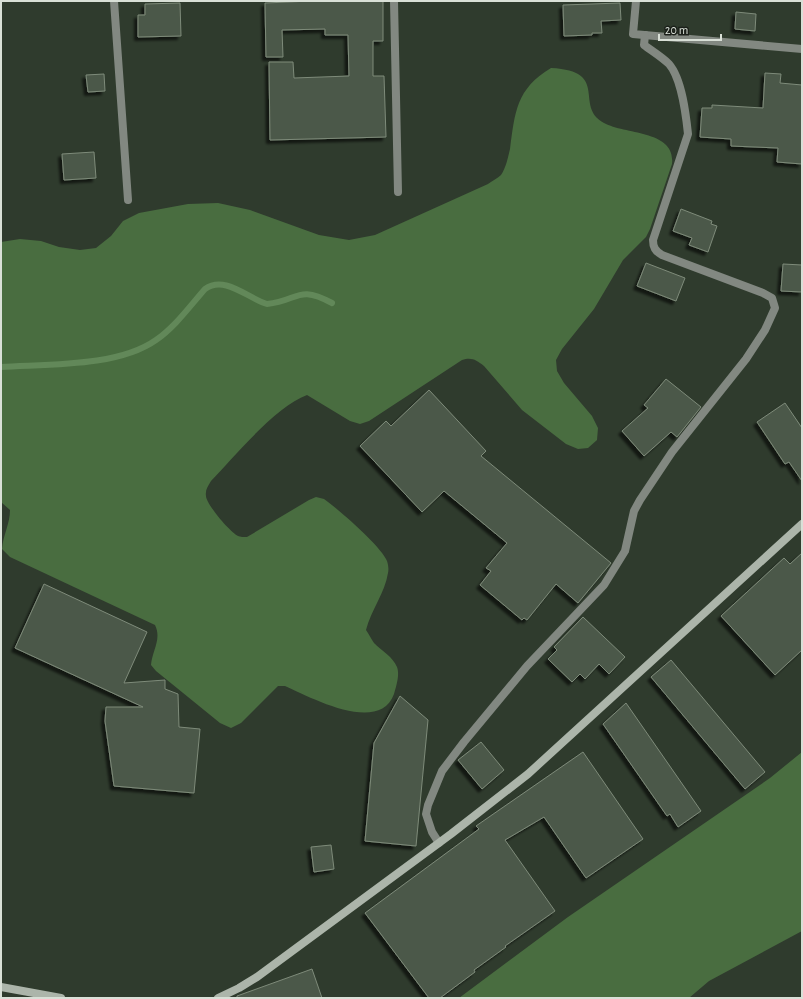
<svg xmlns="http://www.w3.org/2000/svg" width="803" height="999" viewBox="0 0 803 999" font-family="'Alegreya Sans',sans-serif">
<defs>
<filter id="shadow"><feDropShadow dx="-3.5" dy="3.5" stdDeviation="1" flood-color="#0009"/></filter>
</defs>
<rect width="100%" height="100%" fill="#2f3b2d"/>
<g fill="#496d40">
<path d="M 551,68 C 611,71 573,106 604,123 C 626,135 676,130 672,164 L 650,229 L 646,237 L 623,260 L 594,309 L 562,349 L 556,360 L 557,371 L 564,383 L 592,416 L 598,428 L 597,440 L 588,448 L 578,449 L 566,444 L 522,410 L 484,366 C 476,360 472,357 462,360 L 369,421 L 360,424 L 350,421 L 307,395 C 276,406 234,457 211,481 C 208,486 205,490 206,496 C 206,504 230,532 238,536 C 240,537 244,537 247,537 L 309,500 L 316,497 L 324,499 C 337,508 382,547 387,561 C 388,564 389,569 388,573 C 385,593 371,610 366,630 C 369,634 371,639 374,643 C 382,651 393,657 397,667 C 400,675 396,687 394,694 C 379,735 310,697 285,686 L 278,686 L 241,723 L 231,728 L 220,723 L 156,671 L 151,665 C 152,651 162,639 155,625 L 10,557 L 2,549 C 3,535 10,524 10,510 L 1,502 L 1,242 L 20,239 L 41,241 L 59,247 L 80,250 L 96,248 L 111,236 L 123,221 L 139,213 L 188,204 L 218,203 L 250,210 L 319,235 L 349,240 L 375,235 L 488,184 C 492,181 498,178 501,175 C 506,168 508,157 510,149 C 515,112 516,89 551,68 Z"/>
<path d="M 802,752 L 802,931 L 709,981 L 689,998 L 459,998 L 568,917 L 770,778 Z"/>
</g>
<g fill="none" stroke-linecap="round" stroke-linejoin="round">
<path stroke="#628859" stroke-width="6" d="M 1,367 C 48,364 118,367 156,340 C 175,327 190,306 205,289 C 225,275 247,298 267,304 C 299,301 297,284 332,303"/>
</g>
<g fill="#4c5849" stroke="#7e8b7a" filter="url(#shadow)">
<path d="M 311,1 L 383,1 L 383,41 L 373,41 L 373,76 L 384,76 L 386,137 L 270,140 L 269,62 L 293,62 L 294,78 L 349,76 L 348,35 L 325,35 L 325,29 L 282,30 L 283,57 L 266,57 L 265,3 Z"/>
<path d="M 180,3 L 181,36 L 138,37 L 138,15 L 145,15 L 145,4 Z"/>
<path d="M 620,3 L 621,20 L 601,21 L 602,33 L 592,33 L 592,35 L 564,36 L 563,5 Z"/>
<path d="M 736,12 L 756,14 L 755,31 L 735,29 Z"/>
<path d="M 765,73 L 781,74 L 780,83 L 802,85 L 802,164 L 777,162 L 778,148 L 731,146 L 731,139 L 700,137 L 702,108 L 712,108 L 712,105 L 763,108 Z"/>
<path d="M 104,74 L 105,91 L 88,92 L 86,75 Z"/>
<path d="M 94,152 L 96,178 L 64,180 L 62,154 Z"/>
<path d="M 681,209 L 712,221 L 711,224 L 717,226 L 708,252 L 689,245 L 692,238 L 673,231 Z"/>
<path d="M 646,263 L 685,278 L 676,301 L 637,286 Z"/>
<path d="M 783,264 L 802,265 L 802,292 L 781,291 Z"/>
<path d="M 666,379 L 701,407 L 677,437 L 671,432 L 644,456 L 622,431 L 648,408 L 644,405 Z"/>
<path d="M 429,390 L 486,451 L 481,456 L 611,563 L 578,603 L 556,584 L 527,620 L 524,618 L 522,620 L 480,585 L 491,571 L 486,568 L 507,543 L 444,491 L 422,512 L 360,446 L 386,421 L 391,426 Z"/>
<path d="M 785,403 L 802,428 L 802,481 L 789,462 L 785,464 L 757,422 Z"/>
<path d="M 802,553 L 802,650 L 775,675 L 721,616 L 784,558 L 790,564 Z"/>
<path d="M 44,584 L 147,632 L 124,683 L 165,680 L 165,689 L 178,694 L 179,727 L 200,729 L 194,793 L 114,786 L 105,721 L 106,707 L 143,707 L 15,648 Z"/>
<path d="M 583,617 L 625,657 L 609,674 L 599,664 L 585,679 L 580,674 L 572,682 L 548,659 L 557,650 L 554,647 Z"/>
<path d="M 671,660 L 765,772 L 745,789 L 651,677 Z"/>
<path d="M 400,696 L 428,720 L 416,846 L 365,841 L 374,743 Z"/>
<path d="M 626,703 L 701,811 L 678,827 L 670,814 L 667,816 L 603,724 Z"/>
<path d="M 481,742 L 504,770 L 482,789 L 458,760 Z"/>
<path d="M 583,752 L 643,839 L 586,878 L 544,817 L 505,840 L 555,911 L 505,946 L 506,947 L 474,970 L 475,972 L 440,998 L 429,998 L 365,913 L 479,829 L 476,826 Z"/>
<path d="M 331,845 L 334,869 L 314,872 L 311,847 Z"/>
<path d="M 312,969 L 322,998 L 237,998 L 237,996 Z"/>
</g>
<g fill="none" stroke-linecap="round" stroke-linejoin="round">
<g stroke="#828881" stroke-width="8">
<path d="M 114,1 L 128,200"/>
<path d="M 394,1 L 398,192"/>
<path d="M 636,1 L 633,34 L 802,49"/>
<path d="M 439,843 L 432,832 L 426,814 L 428,805 L 442,771 L 464,742 L 527,666 L 604,585 L 625,551 L 634,511 L 640,500 L 672,452 L 746,359 L 765,330 L 775,308 L 772,298 L 763,293 L 662,255 C 655,251 653,247 653,240 L 688,134 C 686,115 682,79 669,64 C 662,57 652,51 644,45 L 645,35"/>
</g>
<g stroke="#acb5aa" stroke-width="8">
<path d="M 1,987 L 61,998"/>
<path d="M 218,998 L 239,988 L 257,977 L 451,834 L 528,774 L 802,524"/>
</g>
</g>
<rect width="803" height="999" fill="none" stroke="#d9e0d7" stroke-width="4"/>
<path d="M659 34v6h62v-6" fill="none" stroke="#d9e0d7" stroke-width="2"/>
<text x="665" y="34" font-size="12" fill="#d9e0d7" stroke="#1b201a" stroke-width="3" paint-order="stroke">20 m</text>
</svg>
